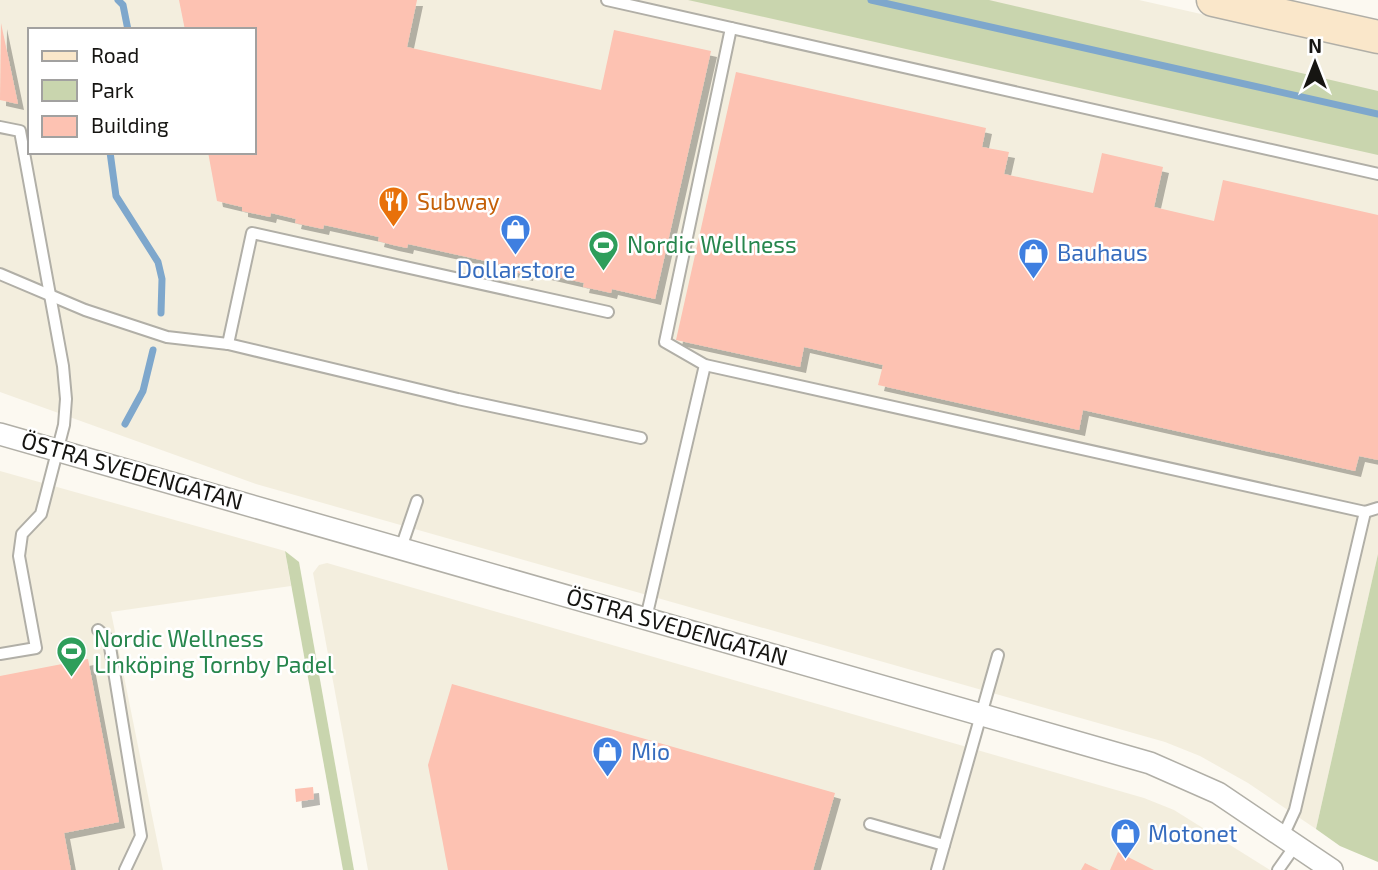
<svg xmlns="http://www.w3.org/2000/svg" width="1378" height="870" viewBox="0 0 1378 870" font-family="'Exo 2',sans-serif">
<defs>
<filter id="shadow"><feDropShadow dx="6" dy="6" stdDeviation="0" flood-color="#0004"/></filter>
</defs>
<rect width="100%" height="100%" fill="#fcf9f1"/>
<g fill="#f3eede" fill-rule="evenodd">
<path d="M 0,0 L 1139,0 L 1378,54 L 1378,554 L 1316,829 L 1248,783 L 1200,756 L 1165,742 L 256,484 L 0,392 ZM 30,30 L 254,30 L 254,152 L 30,152 Z"/>
<path d="M 0,471 L 285,551 L 291,586 L 111,612 L 163,870 L 0,870 Z"/>
<path d="M 327,563 L 1144,798 L 1174,810 L 1270,870 L 368,870 L 313,573 L 319,565 Z"/>
</g>
<g fill="#c9d5ae">
<path d="M 688,0 L 989,0 L 1378,91 L 1378,155 Z"/>
<path d="M 285,551 L 299,562 L 354,870 L 343,870 Z"/>
<path d="M 1378,554 L 1378,862 L 1340,846 L 1316,829 Z"/>
</g>
<g fill="none" stroke-linecap="round" stroke-linejoin="round">
<g stroke="#7ea7cc" stroke-width="7">
<path d="M 118,0 L 123,5 L 128,30"/>
<path d="M 871,0 L 1378,114"/>
<path d="M 110,152 L 116,196 L 158,262 L 162,279 L 161,313"/>
<path d="M 125,424 L 143,391 L 153,350"/>
</g>
</g>
<g fill="#fdc2b2" filter="url(#shadow)">
<path d="M 179,0 L 417,0 L 407,47 L 601,90 L 614,30 L 711,51 L 655,299 L 612,289 L 611,293 L 598,290 L 583,287 L 584,283 L 528,270 L 527,275 L 498,268 L 499,264 L 408,244 L 407,248 L 393,245 L 378,241 L 379,237 L 324,225 L 323,229 L 295,223 L 296,219 L 271,213 L 270,217 L 242,211 L 242,207 L 217,201 L 208,152 L 254,152 L 254,30 L 185,30 Z"/>
<path d="M 1,23 L 18,104 L 0,100 Z"/>
<path d="M 736,72 L 986,128 L 982,147 L 1009,152 L 1004,174 L 1093,193 L 1102,153 L 1163,167 L 1154,207 L 1214,221 L 1223,180 L 1378,215 L 1378,460 L 1359,456 L 1355,471 L 1083,410 L 1079,430 L 878,385 L 883,365 L 804,347 L 800,367 L 676,340 Z"/>
<path d="M 88,659 L 119,822 L 64,833 L 71,870 L 0,870 L 0,676 Z"/>
<path d="M 452,684 L 835,793 L 813,870 L 448,870 L 428,765 Z"/>
<path d="M 313,787 L 314,799 L 296,802 L 295,789 Z"/>
<path d="M 1118,852 L 1154,870 L 1110,870 Z"/>
<path d="M 1085,863 L 1099,870 L 1081,870 Z"/>
</g>
<g fill="none" stroke-linecap="round" stroke-linejoin="round">
<defs>
<g id="lane">
<path d="M 607,0 L 1378,174"/>
<path d="M 731,28 L 665,342 L 705,365 L 1365,512 L 1378,508"/>
<path d="M 0,127 L 20,131 L 63,366 L 66,399 L 64,425 L 41,514 L 22,534 L 19,556 L 36,648 L 0,654"/>
<path d="M 0,274 L 85,310 L 167,337 L 228,344 L 458,399 L 641,438"/>
<path d="M 228,344 L 252,233 L 608,312"/>
<path d="M 401,548 L 417,501"/>
<path d="M 646,618 L 705,365"/>
<path d="M 98,630 L 106,637 L 110,647 L 141,836 L 125,870"/>
<path d="M 870,824 L 944,845"/>
<path d="M 1283,836 L 1295,810 L 1365,512"/>
<path d="M 937,870 L 998,655"/>
<path d="M 1278,870 L 1295,846"/>
</g>
<path id="street" d="M 0,434 L 1150,763 L 1218,793 L 1332,870"/>
<path id="secondary" d="M 1213,0 L 1378,37"/>
</defs>
<use href="#lane" stroke="#b1afa7" stroke-width="14"/>
<use href="#street" stroke="#b1afa7" stroke-width="24"/>
<use href="#secondary" stroke="#b1afa7" stroke-width="35"/>
<use href="#lane" stroke="#fff" stroke-width="10"/>
<use href="#street" stroke="#fff" stroke-width="21"/>
<use href="#secondary" stroke="#fae7ca" stroke-width="32"/>
</g>
<defs>
<symbol id="restaurant-pin" viewBox="-11 -11 22 30"><path d="M0 17L-7.5 6A9.5 9.5 0 1 1 7.5 6Z" fill="#e8710a" stroke="#fff"/><path d="M-5-6h1v4h1v-4h1v4h1v-4h1v5L-1.5 .5V6h-2V.5L-5-1ZM5-6V6H3V1.5H1.5Q1.5-4 5-6Z" fill="#fff"/></symbol>
<symbol id="shop-pin" viewBox="-11 -11 22 30"><path d="M0 17L-7.5 6A9.5 9.5 0 1 1 7.5 6Z" fill="#3f7fe0" stroke="#fff"/><path d="M-5-2.5h2.3a2.7 3.5 0 0 1 5.4 0H5L5.5 6h-11ZM-1.5-2.5h3a1.5 2.3 0 0 0-3 0Z" fill="#fff"/></symbol>
<symbol id="stadium-pin" viewBox="-11 -11 22 30"><path d="M0 17L-7.5 6A9.5 9.5 0 1 1 7.5 6Z" fill="#2e9e5b" stroke="#fff"/><path d="M0-5a6.5 5 0 1 0 0 10a6.5 5 0 1 0 0-10ZM-3.5-1.8h7v3.6h-7Z" fill="#fff"/></symbol>
</defs>
<g fill-rule="evenodd">
<use href="#restaurant-pin" x="376" y="184" width="35" height="47"/>
<use href="#shop-pin" x="498" y="212" width="35" height="47"/>
<use href="#stadium-pin" x="586" y="228" width="35" height="47"/>
<use href="#shop-pin" x="1016" y="236" width="35" height="47"/>
<use href="#stadium-pin" x="54" y="634" width="35" height="47"/>
<use href="#shop-pin" x="590" y="734" width="35" height="47"/>
<use href="#shop-pin" x="1108" y="816" width="35" height="47"/>
</g>
<g text-anchor="middle" stroke-width="5" stroke-linejoin="round" paint-order="stroke">
<g font-size="23" fill="#c56008" stroke="#fff" text-anchor="start">
<text x="417" y="210">Subway</text>
</g>
<g font-size="23" fill="#27864d" stroke="#fff" text-anchor="start">
<text x="627" y="253">Nordic Wellness</text>
<text x="94" y="647">Nordic Wellness<tspan x="94" dy="26">Linköping Tornby Padel</tspan></text>
</g>
<g font-size="23" fill="#366cbe" stroke="#fff" text-anchor="start">
<text x="1057" y="261">Bauhaus</text>
<text x="516" y="278" text-anchor="middle">Dollarstore</text>
<text x="631" y="760">Mio</text>
<text x="1148" y="842">Motonet</text>
</g>
<g font-size="23" fill="#161512" stroke="#fff">
<text transform="translate(132 471) rotate(16)" y="8">ÖSTRA SVEDENGATAN</text>
<text transform="translate(677 627) rotate(16)" y="8">ÖSTRA SVEDENGATAN</text>
</g>
</g>
<rect x="28" y="28" width="228" height="126" fill="#ffffff" stroke="#a2a1a0" stroke-width="2"/>
<rect x="42" y="51" width="35" height="10" fill="#fae7ca" stroke="#a2a1a0" stroke-width="2"/>
<text x="91" y="63" font-size="21" fill="#161512">Road</text>
<rect x="42" y="80" width="35" height="21" fill="#c9d5ae" stroke="#a2a1a0" stroke-width="2"/>
<text x="91" y="98" font-size="21" fill="#161512">Park</text>
<rect x="42" y="116" width="35" height="21" fill="#fdc2b2" stroke="#a2a1a0" stroke-width="2"/>
<text x="91" y="133" font-size="21" fill="#161512">Building</text>
<g transform="translate(1315 63)" stroke="#ffffff" stroke-width="5" paint-order="stroke">
<path d="M0-5L12 26L0 18L-12 26Z" fill="#161512"/>
<text y="-10" font-size="19" font-weight="bold" text-anchor="middle" fill="#161512">N</text>
</g>
</svg>
